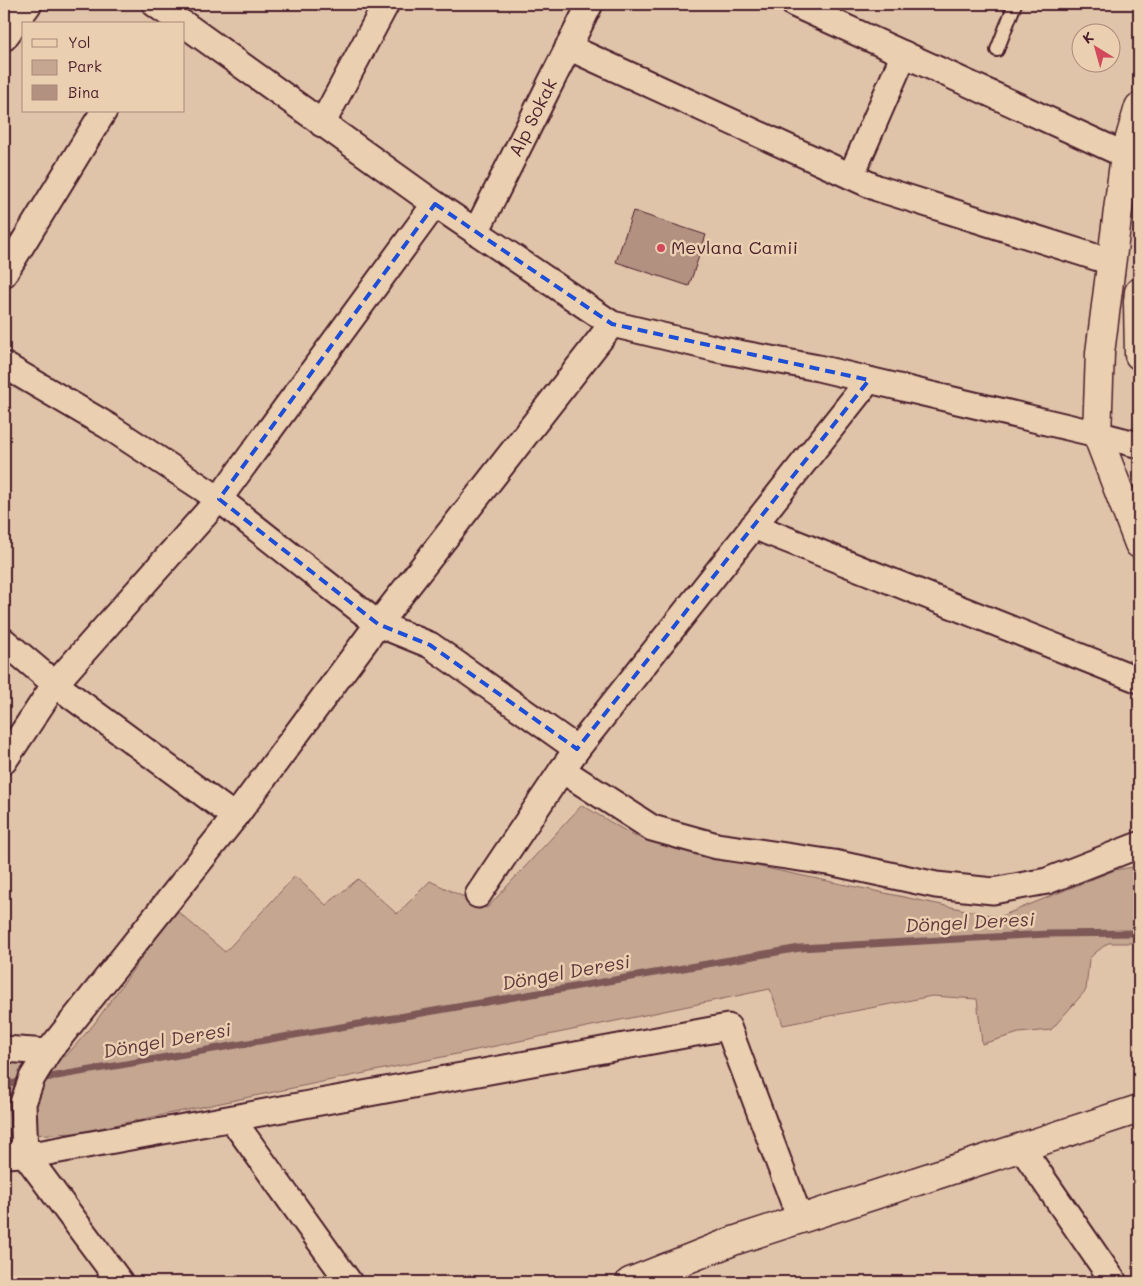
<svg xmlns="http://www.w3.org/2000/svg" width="1143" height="1286" viewBox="0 0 1143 1286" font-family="Mali,sans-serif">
<rect width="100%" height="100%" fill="#e0c4a9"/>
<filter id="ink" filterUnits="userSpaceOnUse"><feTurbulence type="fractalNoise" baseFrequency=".02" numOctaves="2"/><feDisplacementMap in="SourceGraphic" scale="10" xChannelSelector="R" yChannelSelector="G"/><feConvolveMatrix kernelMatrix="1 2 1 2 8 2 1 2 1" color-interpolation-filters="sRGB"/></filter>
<g filter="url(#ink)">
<path fill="#c4a691" stroke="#87625e" d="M 582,805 L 634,836 L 675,849 L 999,917 L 1115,870 L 1139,866 L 1139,943 L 1108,943 L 1095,953 L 1089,959 L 1086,990 L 1051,1030 L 1019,1033 L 982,1044 L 977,999 L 932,996 L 783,1025 L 770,989 L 76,1133 L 4,1136 L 4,1063 L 66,1056 L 94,1024 L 176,910 L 225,952 L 295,876 L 326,905 L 358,879 L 397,914 L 430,881 L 487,908 Z"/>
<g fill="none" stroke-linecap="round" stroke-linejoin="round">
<g stroke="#7e5857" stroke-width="7">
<path d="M 39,1079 L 800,948 L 1047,934 L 1139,933"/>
<path d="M 4,1085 L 26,1081"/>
</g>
</g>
<path fill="#b29181" stroke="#4a1f2b" d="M 633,211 L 706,235 L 689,286 L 616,262 Z"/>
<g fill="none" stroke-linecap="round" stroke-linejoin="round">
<defs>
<path id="lane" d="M 997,50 L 1015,4"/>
<g id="street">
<path d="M 155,4 L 183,24"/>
<path d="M 794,4 L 1125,155"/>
<path d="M 184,24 L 435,204 L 612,324 L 717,349 L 818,368 L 1097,434 L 1139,445"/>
<path d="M 4,38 L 29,4"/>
<path d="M 568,47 L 877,188 L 1111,262"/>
<path d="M 322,124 L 386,4"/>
<path d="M 851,176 L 904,54"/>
<path id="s1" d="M 476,232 L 590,4"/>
<path d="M 4,274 L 104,111"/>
<path d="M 4,365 L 108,426 L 219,499 L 378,624 L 430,645 L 577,749"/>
<path d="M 753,526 L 1139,680"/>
<path d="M 4,641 L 55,684 L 235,817"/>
<path d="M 4,761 L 55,684 L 219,499 L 435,204"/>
<path d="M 562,770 L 652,828 L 717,846 L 834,863 L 936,885 L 993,891 L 1047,881 L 1139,845"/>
<path d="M 478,895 L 562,770 L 577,749 L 869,380"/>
<path d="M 4,1049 L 48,1052"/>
<path d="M 232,1119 L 349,1282"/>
<path d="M 1021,1147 L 1114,1282"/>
<path d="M 4,1155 L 43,1153 L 728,1027 L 800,1219"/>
<path d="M 120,1282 L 25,1154 L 23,1103 L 32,1078 L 48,1052 L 235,817 L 378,624 L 612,324"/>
</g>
<g id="secondary">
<path d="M 1139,107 L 1125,155 L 1100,353 L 1097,434 L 1139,544"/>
<path d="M 1139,292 L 1138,302 L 1139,355"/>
<path d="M 630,1282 L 733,1241 L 1139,1109"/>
</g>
</defs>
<use href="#lane" stroke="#4a1f2b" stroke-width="16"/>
<use href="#street" stroke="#4a1f2b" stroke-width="29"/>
<use href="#secondary" stroke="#4a1f2b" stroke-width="31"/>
<use href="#lane" stroke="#eacfb1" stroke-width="12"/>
<use href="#street" stroke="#eacfb1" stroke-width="25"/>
<use href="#secondary" stroke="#eacfb1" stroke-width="28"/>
</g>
</g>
<path fill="none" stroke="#1d4ed8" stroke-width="4" stroke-dasharray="10 6" stroke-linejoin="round" d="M 435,204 L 612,324 L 869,380 L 577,749 L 430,645 L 378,624 L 219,499 Z"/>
<circle fill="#d1495b" stroke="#eacfb1" stroke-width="2" cx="661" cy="248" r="5"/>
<g text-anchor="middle" stroke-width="5" stroke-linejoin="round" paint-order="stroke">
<g font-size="18" fill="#4a1f2b" stroke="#eacfb1">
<text dy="6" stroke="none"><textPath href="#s1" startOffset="128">Alp Sokak</textPath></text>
</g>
<g font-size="18" fill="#4a1f2b" stroke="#eacfb1" text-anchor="start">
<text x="671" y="254">Mevlana Camii</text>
</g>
<g font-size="19" font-style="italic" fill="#60373d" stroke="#eacfb1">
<text transform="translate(970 922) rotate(-3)" y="7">Döngel Deresi</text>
<text transform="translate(566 972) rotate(-10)" y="7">Döngel Deresi</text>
<text transform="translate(167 1040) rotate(-10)" y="7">Döngel Deresi</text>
</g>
</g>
<rect width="1143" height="1286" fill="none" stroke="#eacfb1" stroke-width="20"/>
<rect x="10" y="10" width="1123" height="1266" fill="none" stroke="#4a1f2b" stroke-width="2" filter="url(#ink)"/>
<rect x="22" y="22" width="162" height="90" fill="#eacfb1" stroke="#aa897b"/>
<rect x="32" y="39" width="25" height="8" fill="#eacfb1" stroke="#aa897b"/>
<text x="68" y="48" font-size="15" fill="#4a1f2b">Yol</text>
<rect x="32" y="60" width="25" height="15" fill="#c4a691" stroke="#aa897b"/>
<text x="68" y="72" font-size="15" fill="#4a1f2b">Park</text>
<rect x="32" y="85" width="25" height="15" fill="#b29181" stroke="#aa897b"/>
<text x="68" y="98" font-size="15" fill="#4a1f2b">Bina</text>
<g transform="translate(1096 48) rotate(323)"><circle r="24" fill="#eacfb1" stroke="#aa897b"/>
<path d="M0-4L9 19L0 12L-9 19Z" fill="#d1495b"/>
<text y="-8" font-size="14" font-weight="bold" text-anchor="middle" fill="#4a1f2b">K</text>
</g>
</svg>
